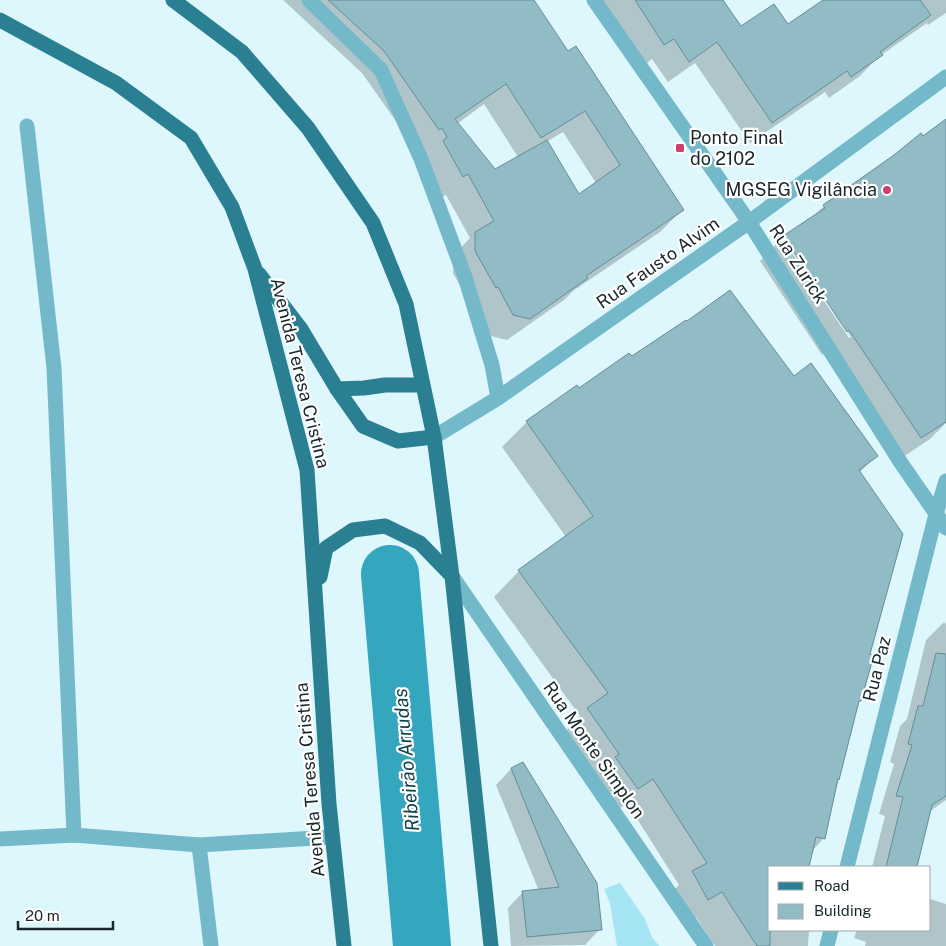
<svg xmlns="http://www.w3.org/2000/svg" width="946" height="946" viewBox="0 0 946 946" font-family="'Public Sans',sans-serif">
<rect width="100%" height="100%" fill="#ddf7fd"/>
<path fill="#a5e5f4" d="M 620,883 L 645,919 L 652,937 L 659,946 L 617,946 L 610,903 L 604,889 Z"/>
<g fill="#0003" fill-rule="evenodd">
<path d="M 283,0 L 533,0 L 568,52 L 682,210 L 660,232 L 573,291 L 564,300 L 507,340 L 491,336 L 476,307 L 473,309 L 453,273 L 454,255 L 470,238 L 446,195 L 441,198 L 417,151 L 362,73 ZM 484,104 L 518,157 L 495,170 L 457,124 ZM 563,132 L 596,183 L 579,196 L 546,142 Z"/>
<path d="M 599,0 L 722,0 L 740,28 L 788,26 L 823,2 L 822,0 L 946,0 L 946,13 L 928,25 L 927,23 L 877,58 L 860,76 L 829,98 L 825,92 L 750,143 L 695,63 L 668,82 L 652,59 L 643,66 Z"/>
<path d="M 946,120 L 946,423 L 930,439 L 897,461 L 825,353 L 822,355 L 760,261 L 783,237 L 812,218 L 824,206 ZM 784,241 L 787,241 L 851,337 L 849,338 Z"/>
<path d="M 631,358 L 794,378 L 876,456 L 859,473 L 869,655 L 860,701 L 857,704 L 824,838 L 812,851 L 808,867 L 770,867 L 770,930 L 809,930 L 808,946 L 715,946 L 696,917 L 682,925 L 667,897 L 679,885 L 627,803 L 612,814 L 562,735 L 580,716 L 494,597 L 519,571 L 566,537 L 502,447 L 527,422 Z"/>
<path d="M 944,622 L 946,624 L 946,800 L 929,812 L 915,867 L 872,867 L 885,816 L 879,814 L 894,764 L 890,762 L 900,726 L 907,719 L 926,640 Z"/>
<path d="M 523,764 L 600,929 L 585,945 L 511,946 L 508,908 L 523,892 L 539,891 L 496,785 L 511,769 Z"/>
<path d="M 930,899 L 946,904 L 946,946 L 865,946 L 866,942 L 854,938 L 857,930 L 930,930 Z"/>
</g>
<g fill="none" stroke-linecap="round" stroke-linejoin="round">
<path stroke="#34a7be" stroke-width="58" d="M 390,574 L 422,946"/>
</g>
<g fill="#91bbc5" stroke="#658d97" fill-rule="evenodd">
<path d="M 328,0 L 534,0 L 568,51 L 576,46 L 684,210 L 586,276 L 588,278 L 530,319 L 513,315 L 498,287 L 496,288 L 475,251 L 475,232 L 494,221 L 468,174 L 463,177 L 443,141 L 447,137 L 442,128 L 439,130 L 384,51 ZM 506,84 L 541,138 L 585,111 L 620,165 L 579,194 L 547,140 L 495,169 L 455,119 Z"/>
<path d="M 635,0 L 723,0 L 741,26 L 774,4 L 788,24 L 823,0 L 920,0 L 931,15 L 880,52 L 883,55 L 851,77 L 847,71 L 772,123 L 717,42 L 689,62 L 674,39 L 664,45 Z"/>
<path d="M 946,119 L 946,422 L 921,438 L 849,330 L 847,332 L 783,236 L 825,208 L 823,205 L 894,155 L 921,133 L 923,136 Z"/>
<path d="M 730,290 L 794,376 L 811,363 L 878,456 L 859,470 L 903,534 L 870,654 L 874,655 L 861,701 L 859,701 L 839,780 L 838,779 L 825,839 L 816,837 L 809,867 L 770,867 L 770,946 L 757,946 L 722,892 L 708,900 L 692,871 L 707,863 L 653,779 L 638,789 L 615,757 L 619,754 L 587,708 L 608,693 L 518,570 L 593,516 L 526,421 L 577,385 L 579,388 L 629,353 L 632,356 L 686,320 L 687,321 Z"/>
<path d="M 936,653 L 946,654 L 946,796 L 932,805 L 917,867 L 886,867 L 903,797 L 896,796 L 912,745 L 908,744 L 918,706 L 923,706 Z"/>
<path d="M 523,762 L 597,883 L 602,930 L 527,937 L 522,891 L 559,887 L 511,768 Z"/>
</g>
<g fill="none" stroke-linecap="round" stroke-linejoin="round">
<g stroke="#74b9c9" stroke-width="15">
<path d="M 309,0 L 381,70 L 421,159 L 465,277 L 492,365 L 498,398"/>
<path d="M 594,0 L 749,222 L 901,463 L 946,528"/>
<path d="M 27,126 L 54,368 L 74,835"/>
<path d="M 434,437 L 498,398 L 749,222 L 946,77"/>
<path d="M 452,576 L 706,946"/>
<path d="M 0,839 L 74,835 L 199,845 L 332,837"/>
<path d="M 199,845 L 211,946"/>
<path d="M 847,867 L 936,514 L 946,481"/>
<path d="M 827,946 L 831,930"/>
</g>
<g stroke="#2a8092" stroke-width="15">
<path d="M 173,0 L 242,52 L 308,128 L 373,223 L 406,304 L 434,437 L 452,576 L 491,946"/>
<path d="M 0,20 L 116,83 L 191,138 L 232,207 L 255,269 L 307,470 L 329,804 L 344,946"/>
<path d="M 259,274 L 301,329 L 337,389 L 363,426 L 398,441 L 434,437"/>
<path d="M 337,389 L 364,388 L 385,385 L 422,385"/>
<path d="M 320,577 L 326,548 L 353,530 L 385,526 L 420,543 L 452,576"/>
</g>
</g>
<g fill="#cd4070" stroke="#fff" stroke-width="2">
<rect x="675" y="143" width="10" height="10" rx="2.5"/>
<circle cx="887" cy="190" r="5"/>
</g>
<g text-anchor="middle" stroke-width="4.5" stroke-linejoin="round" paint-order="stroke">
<g font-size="18" fill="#17272b" stroke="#fff" text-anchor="start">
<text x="690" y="144">Ponto Final<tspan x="690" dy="21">do 2102</tspan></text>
<text x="877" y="196" text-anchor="end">MGSEG Vigilância</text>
</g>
<g font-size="18" fill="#17272b" stroke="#fff">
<text transform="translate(658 263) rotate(-35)" y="6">Rua Fausto Alvim</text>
<text transform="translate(798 264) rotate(57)" y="6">Rua Zurick</text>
<text transform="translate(300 373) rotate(76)" y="6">Avenida Teresa Cristina</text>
<text transform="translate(877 669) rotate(-76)" y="6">Rua Paz</text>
<text transform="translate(594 750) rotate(55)" y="6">Rua Monte Simplon</text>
<text transform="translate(310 780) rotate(-95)" y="6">Avenida Teresa Cristina</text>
</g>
<g font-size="19" font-style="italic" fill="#11434d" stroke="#fff">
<text transform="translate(406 760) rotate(-95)" y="7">Ribeirão Arrudas</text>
</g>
</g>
<rect x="768" y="866" width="162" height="65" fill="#ffffff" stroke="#a2a9aa"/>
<rect x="778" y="882" width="25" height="8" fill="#2a8092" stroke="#a2a9aa"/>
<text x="814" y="891" font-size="15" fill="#17272b">Road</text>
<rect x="778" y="904" width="25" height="15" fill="#91bbc5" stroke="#a2a9aa"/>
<text x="814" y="916" font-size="15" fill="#17272b">Building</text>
<path d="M18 921v8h95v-8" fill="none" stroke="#17272b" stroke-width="2.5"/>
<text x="25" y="921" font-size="15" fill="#17272b" stroke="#ffffff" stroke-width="4" paint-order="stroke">20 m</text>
</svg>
